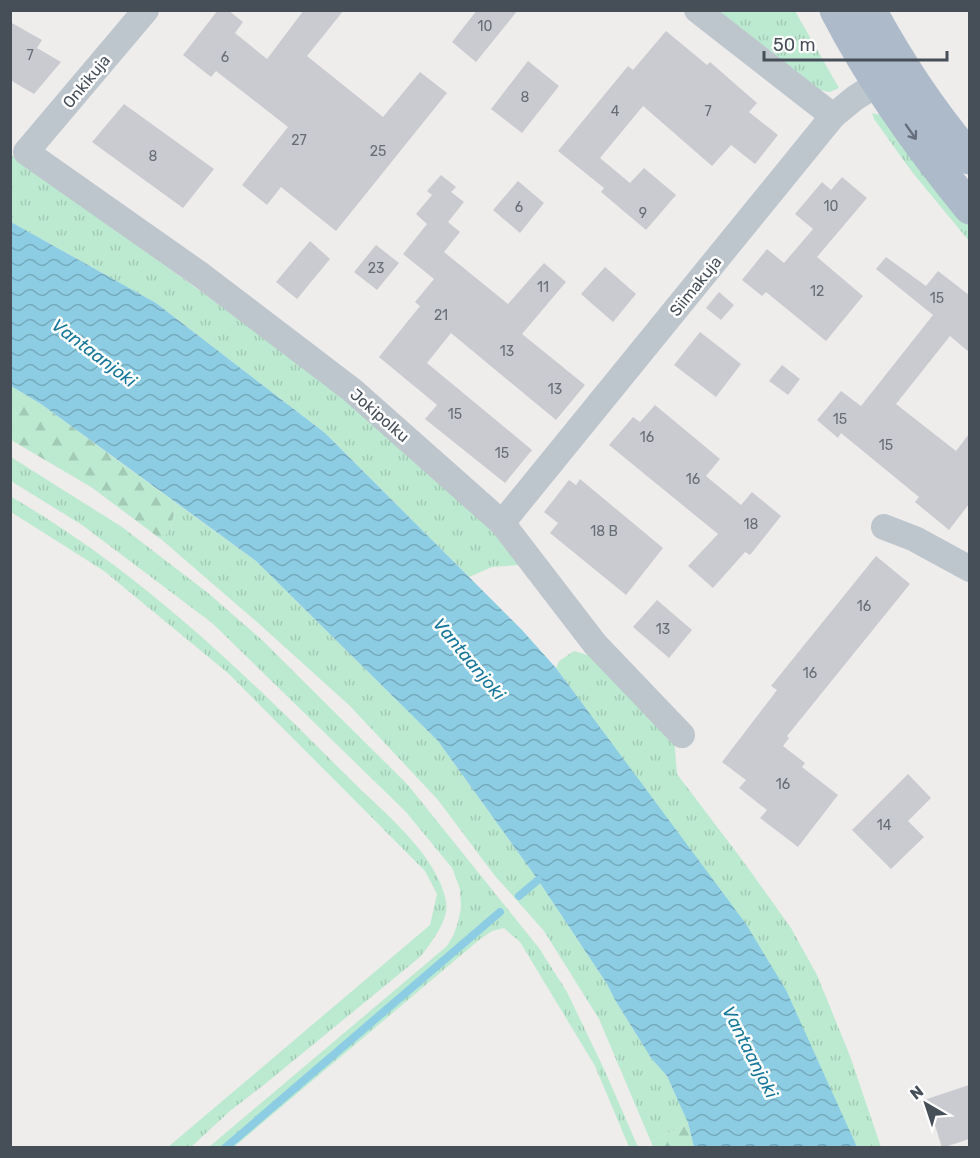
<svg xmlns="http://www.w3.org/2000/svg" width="980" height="1158" viewBox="0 0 980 1158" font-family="Rubik,sans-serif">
<defs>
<pattern id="grass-tufts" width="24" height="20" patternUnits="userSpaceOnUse" patternTransform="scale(1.5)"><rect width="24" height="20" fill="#bcead0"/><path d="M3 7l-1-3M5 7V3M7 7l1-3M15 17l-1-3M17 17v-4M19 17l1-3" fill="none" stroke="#a3cab5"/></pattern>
<pattern id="forest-firs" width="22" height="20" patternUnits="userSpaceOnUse" patternTransform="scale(1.5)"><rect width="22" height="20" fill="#bcead0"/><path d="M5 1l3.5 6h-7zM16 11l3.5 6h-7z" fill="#a3cab5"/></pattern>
<pattern id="water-waves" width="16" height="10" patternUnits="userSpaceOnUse" patternTransform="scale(1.5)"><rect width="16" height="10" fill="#8dcde4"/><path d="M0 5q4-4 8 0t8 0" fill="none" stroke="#75a9bc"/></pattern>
</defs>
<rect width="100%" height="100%" fill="#efecec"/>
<g fill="url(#grass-tufts)">
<path d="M 718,11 L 795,11 L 839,88 L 830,92 L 819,90 Z"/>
<path d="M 872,113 L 880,115 L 969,220 L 969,241 L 912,172 L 874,119 Z"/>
<path d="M 10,154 L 335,388 L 510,546 L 519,565 L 492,567 L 469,577 L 325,433 L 156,303 L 11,222 Z"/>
<path d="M 11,457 L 122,527 L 208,593 L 262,640 L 408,785 L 539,948 L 567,992 L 604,1069 L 638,1147 L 629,1147 L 595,1066 L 520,942 L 504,928 L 492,931 L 479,940 L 234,1147 L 209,1147 L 447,946 L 454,934 L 458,922 L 461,908 L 460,889 L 452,868 L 406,812 L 212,623 L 82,525 L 11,481 Z"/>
<path d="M 10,496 C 142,573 242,671 348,777 C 381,810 437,854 446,901 C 450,919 431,943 420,957 L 265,1084 L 230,1111 L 191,1147 L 168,1147 L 430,925 L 437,894 L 425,871 L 229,674 L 104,571 L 11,512 Z"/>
<path d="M 176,503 L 256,561 L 438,741 L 538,880 L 607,984 L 615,1000 L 651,1058 L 667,1076 L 688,1123 L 651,1142 L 599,1019 L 544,931 L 495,876 L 438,800 L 350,706 L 257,622 L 162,540 L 171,527 Z"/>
<path d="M 574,651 L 591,656 L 674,738 L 677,774 L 743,861 L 791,928 L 817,975 L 850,1056 L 881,1147 L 857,1147 L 648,793 L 556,668 L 559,661 Z"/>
</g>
<g fill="url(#forest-firs)">
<path d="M 11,386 L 41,404 L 176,503 L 171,527 L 162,540 L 91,487 L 11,440 Z"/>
<path d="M 688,1123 L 694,1147 L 653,1147 L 651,1142 Z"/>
</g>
<path fill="url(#water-waves)" d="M 11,222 L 156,303 L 325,433 L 522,630 L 556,668 L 746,924 L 786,990 L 857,1147 L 694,1147 L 688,1123 L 667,1076 L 651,1058 L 615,1000 L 607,984 L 538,880 L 438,741 L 256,561 L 41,404 L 11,386 Z"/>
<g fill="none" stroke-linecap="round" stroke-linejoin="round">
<g stroke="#8dcde4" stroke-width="8">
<path d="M 519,896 L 538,880"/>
<path d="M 225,1148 L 500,912"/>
</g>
</g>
<g fill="#cacbd0">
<path d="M 218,10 L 228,10 L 243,22 L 235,33 L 267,59 L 304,10 L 344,10 L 307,56 L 383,117 L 420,72 L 447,93 L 336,231 L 281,187 L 267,205 L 242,185 L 288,127 L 216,71 L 211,77 L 183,55 Z"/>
<path d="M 477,10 L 518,10 L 476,62 L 452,42 Z"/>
<path d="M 10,22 L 42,40 L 37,48 L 61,62 L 34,94 L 10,80 Z"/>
<path d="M 666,31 L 707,65 L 710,62 L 757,103 L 749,112 L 778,135 L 755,164 L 731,145 L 712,166 L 643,106 L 600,158 L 630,183 L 644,168 L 676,195 L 646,230 L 601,192 L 604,188 L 558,151 L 628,66 L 633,70 Z"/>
<path d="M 528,61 L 559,86 L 522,133 L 491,109 Z"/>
<path d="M 124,104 L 214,169 L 183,208 L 92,142 Z"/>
<path d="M 441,175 L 456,187 L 451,192 L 464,202 L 448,222 L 460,232 L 444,252 L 508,304 L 544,263 L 566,282 L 522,334 L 585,385 L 556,420 L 451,333 L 427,363 L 532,450 L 505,483 L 425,419 L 437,405 L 379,357 L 420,306 L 415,302 L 434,279 L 403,254 L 427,224 L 416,214 L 432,195 L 427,191 Z"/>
<path d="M 842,177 L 867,198 L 817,257 L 863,296 L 826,341 L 766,292 L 762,296 L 742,280 L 767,249 L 784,263 L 813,229 L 795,214 L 822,182 L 831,190 Z"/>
<path d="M 518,181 L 544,203 L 520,233 L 493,210 Z"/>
<path d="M 310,241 L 330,259 L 297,299 L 276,282 Z"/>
<path d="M 376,245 L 399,263 L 377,290 L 354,272 Z"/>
<path d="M 886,257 L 926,286 L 938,271 L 969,295 L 969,352 L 950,336 L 896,404 L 956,451 L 969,434 L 969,504 L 949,530 L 915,502 L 919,497 L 841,433 L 838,438 L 817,420 L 841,391 L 861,406 L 933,315 L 876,269 Z"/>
<path d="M 605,267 L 636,294 L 613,322 L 581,294 Z"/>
<path d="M 719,292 L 734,305 L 721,320 L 706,308 Z"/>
<path d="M 700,332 L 741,364 L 716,397 L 674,365 Z"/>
<path d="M 782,365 L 800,379 L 788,395 L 769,381 Z"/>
<path d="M 655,405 L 720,459 L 706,476 L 741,505 L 752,492 L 781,516 L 750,555 L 745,552 L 713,588 L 688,566 L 718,534 L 609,445 L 633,417 L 640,422 Z"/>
<path d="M 580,479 L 663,548 L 626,595 L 550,533 L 558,523 L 544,512 L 569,480 L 576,485 Z"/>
<path d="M 876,556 L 910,584 L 787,736 L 789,738 L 783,746 L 805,763 L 802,767 L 838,795 L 798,847 L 760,818 L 767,810 L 739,788 L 746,780 L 722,762 L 777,690 L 771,686 Z"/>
<path d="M 657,600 L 692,630 L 669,658 L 633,627 Z"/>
<path d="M 908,774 L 931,798 L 908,821 L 924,837 L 891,869 L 852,830 Z"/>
<path d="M 969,1085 L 969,1139 L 942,1148 L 927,1099 Z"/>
</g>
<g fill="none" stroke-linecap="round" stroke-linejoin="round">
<g stroke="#bec6cd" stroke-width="26">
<path d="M 146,10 L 26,152 L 201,275 L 352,390 L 502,523 L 595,644 L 682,735"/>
<path d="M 697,10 L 833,116"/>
<path d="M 502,523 L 833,116 L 855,98 L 894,73"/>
<path d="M 884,527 L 915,539 L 970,569"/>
</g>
<g stroke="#adbac9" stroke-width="33">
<path d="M 836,10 C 873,82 919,146 970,208"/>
<path d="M 870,10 C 898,62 932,113 970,158"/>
</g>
</g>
<defs><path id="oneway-shaft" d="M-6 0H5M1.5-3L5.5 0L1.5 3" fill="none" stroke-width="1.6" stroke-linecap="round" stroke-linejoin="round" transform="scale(1.5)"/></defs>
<use stroke="#656e7a" href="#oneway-shaft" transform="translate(911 132) rotate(55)"/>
<g text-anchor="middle" stroke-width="5" stroke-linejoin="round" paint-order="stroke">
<g font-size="14" fill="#676d76">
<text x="485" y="31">10</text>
<text x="30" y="60">7</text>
<text x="225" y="62">6</text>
<text x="525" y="102">8</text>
<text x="615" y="116">4</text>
<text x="708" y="116">7</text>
<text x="299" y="145">27</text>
<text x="378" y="156">25</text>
<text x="153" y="161">8</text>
<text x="831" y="211">10</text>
<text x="519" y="212">6</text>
<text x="643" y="218">9</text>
<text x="376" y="273">23</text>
<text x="543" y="292">11</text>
<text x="817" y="296">12</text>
<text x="937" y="303">15</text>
<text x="441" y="320">21</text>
<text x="507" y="356">13</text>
<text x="555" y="394">13</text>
<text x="455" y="419">15</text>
<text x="840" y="424">15</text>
<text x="647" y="442">16</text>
<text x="886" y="450">15</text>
<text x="502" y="458">15</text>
<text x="693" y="484">16</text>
<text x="751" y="529">18</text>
<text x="604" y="536">18 B</text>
<text x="864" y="611">16</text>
<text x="663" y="634">13</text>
<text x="810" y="678">16</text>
<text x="783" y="789">16</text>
<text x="884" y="830">14</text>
</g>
<g font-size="16" fill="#464e58" stroke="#fff">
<text transform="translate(86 81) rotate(-50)" y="6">Onkikuja</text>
<text transform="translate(695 286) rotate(-51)" y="6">Siimakuja</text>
<text transform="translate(380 415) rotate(41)" y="6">Jokipolku</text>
</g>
<g font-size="18" font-style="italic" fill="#177899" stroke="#fff">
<text transform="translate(94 353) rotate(37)" y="6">Vantaanjoki</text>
<text transform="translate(469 659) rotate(50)" y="6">Vantaanjoki</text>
<text transform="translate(750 1052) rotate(63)" y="6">Vantaanjoki</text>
</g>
</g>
<rect width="980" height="1158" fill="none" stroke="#464e58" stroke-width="24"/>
<g transform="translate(926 1104) rotate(321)" stroke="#ffffff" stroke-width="4.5" paint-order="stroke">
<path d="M0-4.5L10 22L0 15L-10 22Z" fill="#464e58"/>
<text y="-9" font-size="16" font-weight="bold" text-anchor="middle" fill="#464e58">N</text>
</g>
<path d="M764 51v9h183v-9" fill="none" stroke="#464e58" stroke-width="3"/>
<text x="773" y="51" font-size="18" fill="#464e58" stroke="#ffffff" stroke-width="4.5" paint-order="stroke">50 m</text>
</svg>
